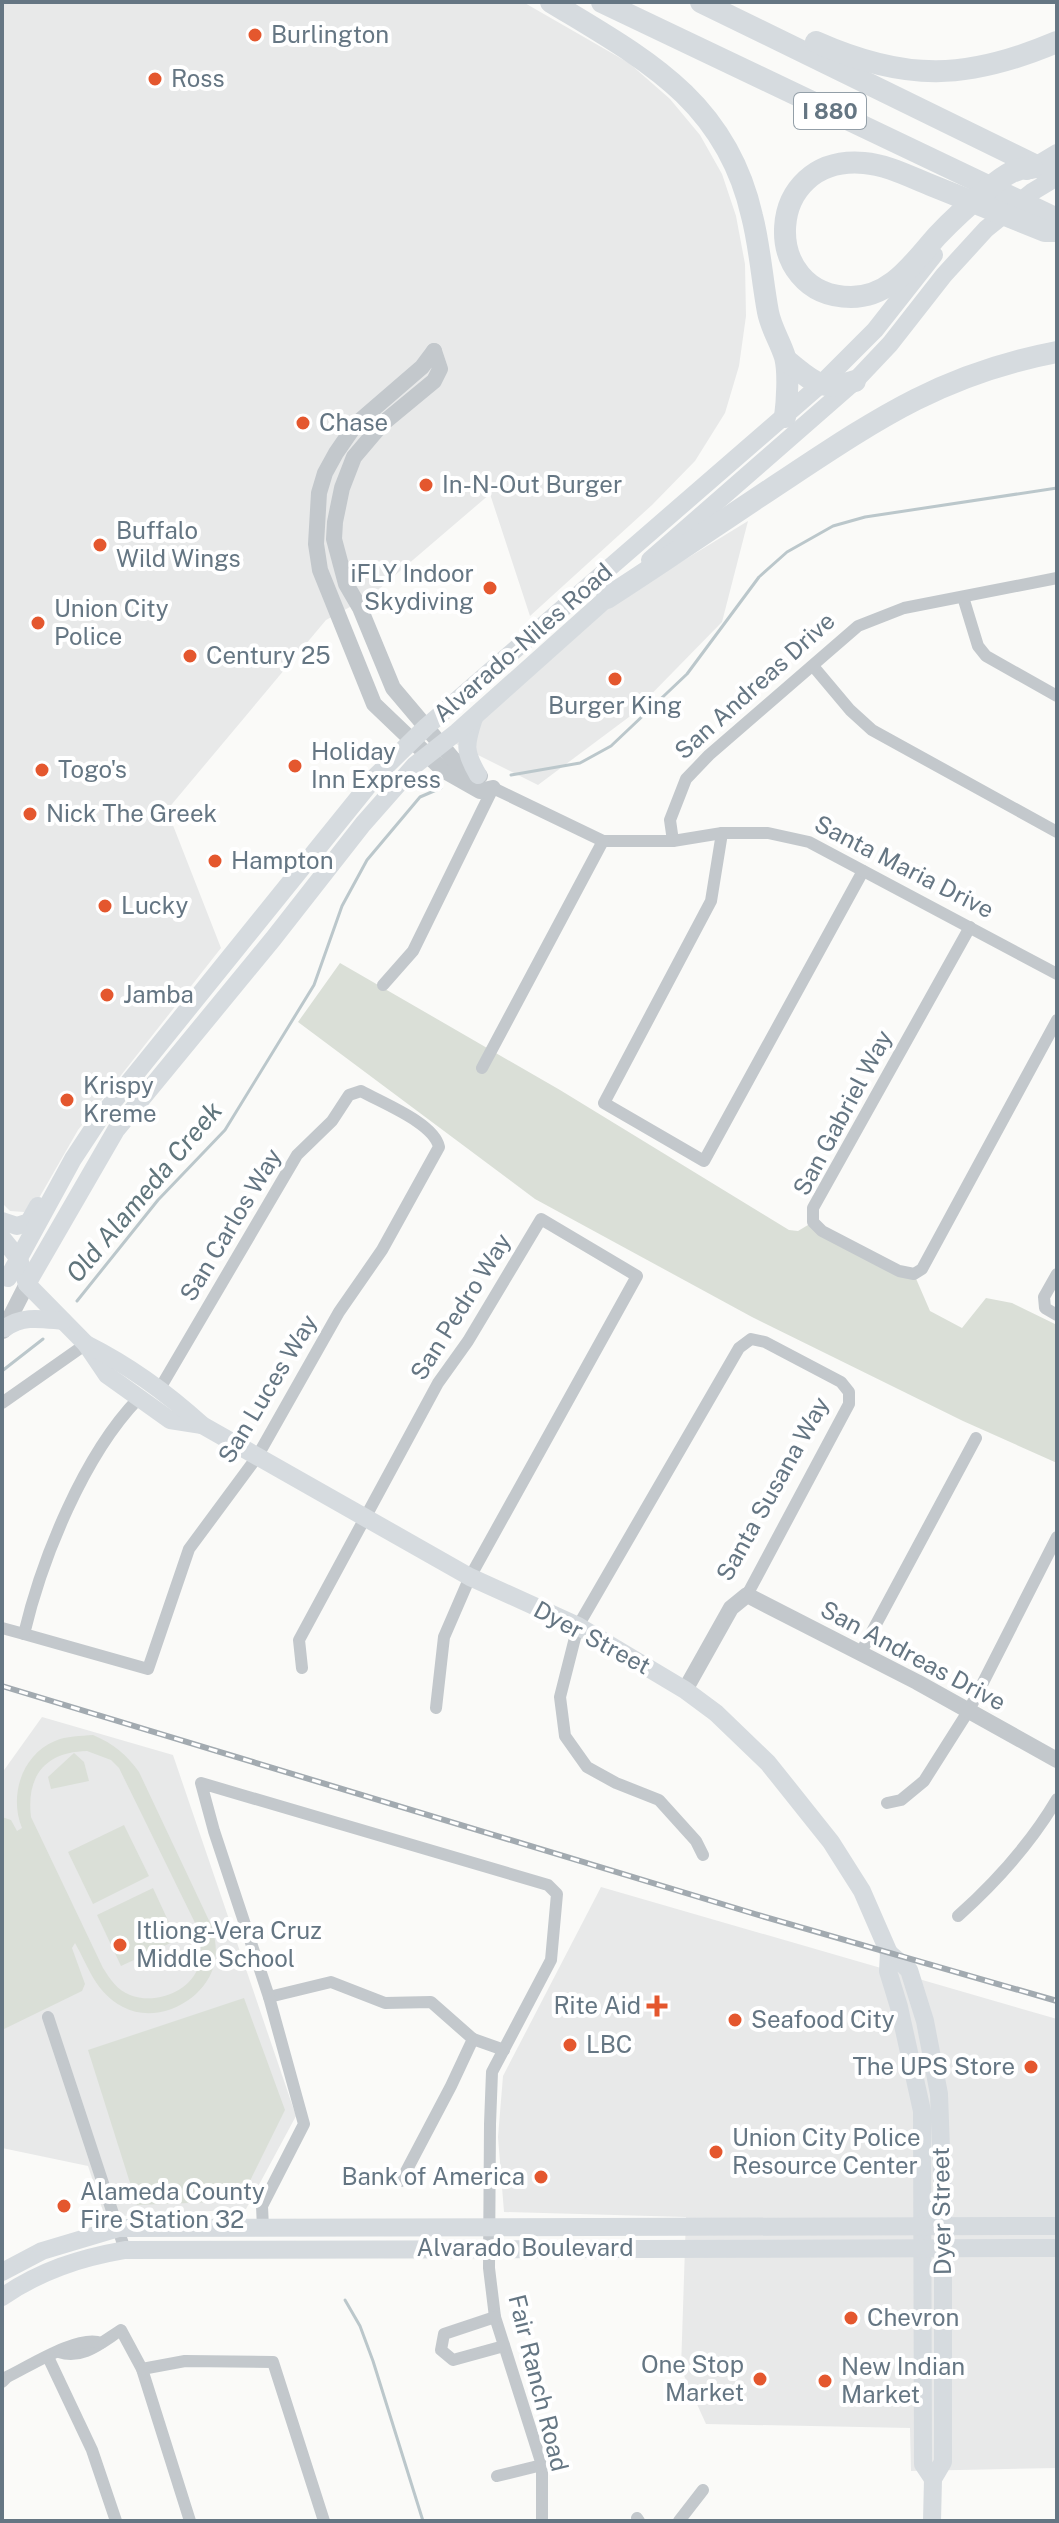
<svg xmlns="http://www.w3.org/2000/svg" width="1059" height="2523" viewBox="0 0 1059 2523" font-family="'Public Sans',sans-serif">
<rect width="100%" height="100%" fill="#fafaf8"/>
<g fill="#e8e9e9">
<path d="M 2,2 L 523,2 L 629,63 L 670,99 L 700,135 L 722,174 L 736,216 L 745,264 L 746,316 L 739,366 L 725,413 L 695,461 L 652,505 L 530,616 L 490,494 L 372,595 L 326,620 L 167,810 L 221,948 L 78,1130 L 35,1205 L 24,1212 L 10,1211 L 2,1203 Z"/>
<path d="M 748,521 L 722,622 L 629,717 L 538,785 L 448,740 L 586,624 L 632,592 Z"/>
<path d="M 42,1717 L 173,1755 L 296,2116 L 246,2209 L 105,2217 L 88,2166 L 2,2148 L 2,1773 Z"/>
<path d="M 601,1887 L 1057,2019 L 1057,2468 L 911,2471 L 910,2428 L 706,2424 L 681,2369 L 686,2217 L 504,2212 L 498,2137 L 503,2076 Z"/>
</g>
<g fill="#dadfd7" fill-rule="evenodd">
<path d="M 340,963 L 560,1090 L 789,1230 L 798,1231 L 813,1222 L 914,1274 L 930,1311 L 962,1328 L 986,1298 L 1012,1303 L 1057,1325 L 1057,1463 L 963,1421 L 752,1317 L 535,1199 L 298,1022 Z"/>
<path d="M 93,1735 C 114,1744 126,1754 139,1772 L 213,1929 C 215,1940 217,1949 215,1960 C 209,1999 158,2026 123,2007 C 96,1993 89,1968 75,1943 L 72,1948 L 85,1984 L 82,1991 L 2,2030 L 2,1817 L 11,1820 L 17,1831 L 22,1828 C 9,1797 21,1755 55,1741 C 66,1736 81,1736 93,1735 ZM 87,1751 L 111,1760 L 119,1768 L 200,1933 C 201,1944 202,1954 199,1965 C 191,1992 155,2005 130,1995 C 117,1990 110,1979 103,1968 L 31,1817 C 26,1775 46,1752 87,1751 Z"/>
<path d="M 74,1753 L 84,1762 L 89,1781 L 51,1789 L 48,1777 Z"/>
<path d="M 124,1825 L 149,1876 L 93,1904 L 68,1852 Z"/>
<path d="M 153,1888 L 177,1940 L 121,1966 L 97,1915 Z"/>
<path d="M 244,1998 L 285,2110 L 240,2201 L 137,2205 L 88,2050 Z"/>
</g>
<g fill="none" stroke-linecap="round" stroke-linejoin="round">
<g stroke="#bbc7cb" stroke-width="3">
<path d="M 511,775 L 580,763 L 611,746 L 687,674 L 759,577 L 787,552 L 833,526 L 865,517 L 1057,488"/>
<path d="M 77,1301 L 158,1200 L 225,1130 L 314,985 L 342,906 L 367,860 L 420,797 L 441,788"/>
<path d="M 2,1371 L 43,1339"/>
<path d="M 345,2300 L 360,2326 L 373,2361 L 423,2521"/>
</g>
<g stroke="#c3c8cc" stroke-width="12">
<path d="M 963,597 L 978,646 L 986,656 L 1057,696"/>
<path d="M 813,666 L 850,710 L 872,730 L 1057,832"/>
<path d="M 722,833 L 711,901 L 604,1103 L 704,1161 L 863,871"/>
<path d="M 673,841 L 670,820 L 686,779 L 709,755 L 858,626 L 904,608 L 1057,578"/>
<path d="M 970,927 L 813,1208 L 813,1222 L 822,1231 L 899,1271 L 914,1274 L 922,1269 L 1057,1020"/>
<path d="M 383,985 L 413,951 L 493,788 L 603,841 L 673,841 L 722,833 L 768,833 L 809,842 L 1057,974"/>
<path d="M 482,1068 L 603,841"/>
<path d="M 1057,1274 L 1044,1297 L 1045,1308 L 1057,1315"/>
<path d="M 138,1399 C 84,1455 42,1558 24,1634 L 148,1669 L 189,1549 L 257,1457 L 339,1312 L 382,1250 L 439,1147 C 434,1123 382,1103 361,1091 L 349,1095 L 332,1121 L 297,1155 L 159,1390"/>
<path d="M 2,1403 L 86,1344"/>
<path d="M 2,1628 L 24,1634"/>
<path d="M 860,1654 L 976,1438"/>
<path d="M 302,1668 L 299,1640 L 438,1383 L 468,1341 L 541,1219 L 637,1276 L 470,1577 L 444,1637 L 436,1708"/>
<path d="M 887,1803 L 901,1800 L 924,1781 L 969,1710 L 1057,1537"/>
<path d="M 703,1855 L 696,1841 L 659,1800 L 616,1783 L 587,1767 L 565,1736 L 560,1697 L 578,1626 L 739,1348 L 751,1339 L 765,1342 L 841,1382 L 849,1392 L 849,1404 L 747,1595"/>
<path d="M 958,1916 C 996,1882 1031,1843 1057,1799"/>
<path d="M 269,1997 L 331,1982 L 385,2003 L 431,2002 L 473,2039 L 451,2086 L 401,2181"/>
<path d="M 48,2017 L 125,2250"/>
<path d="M 473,2039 L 504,2050"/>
<path d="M 263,2228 L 262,2206 L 304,2124 L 269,1997 L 214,1831 L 201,1783 L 548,1885 L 557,1894 L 551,1960 L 492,2072 L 490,2124 L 489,2268 L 495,2317 L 542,2465 L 542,2521"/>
<path d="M 495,2317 L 444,2334 L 441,2350 L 453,2360 L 504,2346"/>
<path d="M 59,2352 C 83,2360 102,2342 121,2330 L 142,2369 L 190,2521"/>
<path d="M 48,2357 L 92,2450 L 116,2521"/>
<path d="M 142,2369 L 185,2361 L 273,2362 L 324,2521"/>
<path d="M 2,2382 L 7,2377 C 28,2367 79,2334 101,2343"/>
<path d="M 497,2476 L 542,2465"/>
<path d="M 637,2518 L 639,2521"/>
<path d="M 679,2521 L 703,2490"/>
</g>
<g stroke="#c3c8cc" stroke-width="16">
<path d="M 434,351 L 422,367 L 356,424 L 336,453 L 325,473 L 319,493 L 316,544 L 320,570 L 374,704 L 443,770 L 480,791 L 493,788"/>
<path d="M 434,351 L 440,369 L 434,381 L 382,424 L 354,457 L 342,488 L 335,522 L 334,539 L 346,584 L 360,608 L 393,688 L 453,759 L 480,776"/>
<path d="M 3,1331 L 27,1284"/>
<path d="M 685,1690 L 731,1608 L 747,1595 L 917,1682 L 1057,1760"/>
</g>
<g stroke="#d6dbdf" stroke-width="18">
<path d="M 1027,171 L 1057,153"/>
<path d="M 650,560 L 855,381 L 890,344 L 944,275 L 986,229 L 1032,192 L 1057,177"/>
<path d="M 474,718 C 465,745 464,751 478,775"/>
<path d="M 2,1221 L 17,1226 L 29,1222 L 38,1206"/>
<path d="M 2,1238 L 19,1259 L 27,1284 L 86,1344 L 107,1375 L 170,1420 L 202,1425"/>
<path d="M 8,1278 L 73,1159 L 100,1118 L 376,776 L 426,727 L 820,385 L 875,330 L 934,255"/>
<path d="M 27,1284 L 116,1130 L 273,939 L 363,824 L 415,765 L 457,732 L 616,590"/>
<path d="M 5,1328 C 24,1315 41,1319 63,1321"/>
<path d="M 86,1344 C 128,1365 167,1393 202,1425 L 470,1577 L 578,1626 L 685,1690 L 716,1713 L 768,1763 L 831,1842 L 862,1891 L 889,1953 L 888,1971 L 899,2007 L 922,2111 L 923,2464 L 933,2479"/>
<path d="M 889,1953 L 909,1970 L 925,2021 L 939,2094 L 943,2205 L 943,2462 L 933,2479 L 932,2521"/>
<path d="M 2,2272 L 42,2251 L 119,2228 L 1057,2226"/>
<path d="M 2,2297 C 40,2271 79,2258 125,2250 L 1057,2248"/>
</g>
<g stroke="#d6dbdf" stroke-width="22">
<path d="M 551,2 C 643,58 726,100 752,216 C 760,247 762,280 768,312 C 771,328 780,341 785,357 C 789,372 787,402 785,417"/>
<path d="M 602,2 L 1057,219"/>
<path d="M 701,2 L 1057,176"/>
<path d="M 816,42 C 906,82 967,80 1057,42"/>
<path d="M 1032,168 C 1015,167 1004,176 990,187 C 972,202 953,219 937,236 C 913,263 891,297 851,297 C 759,297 763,154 864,163 C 888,165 910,177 933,186 C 970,201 1007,216 1045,231 L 1057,231"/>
<path d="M 786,360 C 813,381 819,392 855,381"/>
<path d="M 607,598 C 668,559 728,517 789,477 C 881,416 946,373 1057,352"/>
</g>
<defs>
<path id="rail" d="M 2,1686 L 755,1914 L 1057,2001"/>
</defs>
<use href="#rail" stroke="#a2aab0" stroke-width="6"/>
<use href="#rail" stroke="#fff" stroke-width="3" stroke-dasharray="9" stroke-linecap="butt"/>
</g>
<g fill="#e4572e" stroke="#fff" stroke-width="3">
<circle cx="255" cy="35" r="8"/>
<circle cx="155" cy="79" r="8"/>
<circle cx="303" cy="423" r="8"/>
<circle cx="426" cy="485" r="8"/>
<circle cx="100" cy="545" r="8"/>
<circle cx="490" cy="588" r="8"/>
<circle cx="38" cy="623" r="8"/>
<circle cx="190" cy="656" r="8"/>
<circle cx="615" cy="679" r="8"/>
<circle cx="295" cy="766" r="8"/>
<circle cx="42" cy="770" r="8"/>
<circle cx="30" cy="814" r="8"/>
<circle cx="215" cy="861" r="8"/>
<circle cx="105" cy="906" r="8"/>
<circle cx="107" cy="995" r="8"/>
<circle cx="67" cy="1100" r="8"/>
<circle cx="120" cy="1945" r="8"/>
<path d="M653 1994h8v8h8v8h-8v8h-8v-8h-8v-8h8z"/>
<circle cx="735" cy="2020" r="8"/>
<circle cx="570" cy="2045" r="8"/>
<circle cx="1031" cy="2067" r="8"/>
<circle cx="716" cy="2152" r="8"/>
<circle cx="541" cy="2177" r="8"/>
<circle cx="64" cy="2206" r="8"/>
<circle cx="851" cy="2318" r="8"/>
<circle cx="760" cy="2379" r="8"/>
<circle cx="825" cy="2381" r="8"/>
</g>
<g text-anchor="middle" stroke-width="8" stroke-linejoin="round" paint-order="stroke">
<rect fill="#fff" stroke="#939fa8" stroke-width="2" x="794" y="93" width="72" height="36" rx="6"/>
<g font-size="22" font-weight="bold" fill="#657683">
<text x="830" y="119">I 880</text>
</g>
<g font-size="24" fill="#657683" stroke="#fff" text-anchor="start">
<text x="271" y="43">Burlington</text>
<text x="171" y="87">Ross</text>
<text x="319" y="431">Chase</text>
<text x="442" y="493">In-N-Out Burger</text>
<text x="116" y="539">Buffalo<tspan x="116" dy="28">Wild Wings</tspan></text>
<text x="474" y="582" text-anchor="end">iFLY Indoor<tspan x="474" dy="28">Skydiving</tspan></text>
<text x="54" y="617">Union City<tspan x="54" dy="28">Police</tspan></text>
<text x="206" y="664">Century 25</text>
<text x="615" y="714" text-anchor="middle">Burger King</text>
<text x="311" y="760">Holiday<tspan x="311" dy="28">Inn Express</tspan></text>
<text x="58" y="778">Togo's</text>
<text x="46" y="822">Nick The Greek</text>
<text x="231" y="869">Hampton</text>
<text x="121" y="914">Lucky</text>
<text x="123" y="1003">Jamba</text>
<text x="83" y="1094">Krispy<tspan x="83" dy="28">Kreme</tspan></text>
<text x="136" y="1939">Itliong-Vera Cruz<tspan x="136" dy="28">Middle School</tspan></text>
<text x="641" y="2014" text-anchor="end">Rite Aid</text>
<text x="751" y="2028">Seafood City</text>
<text x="586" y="2053">LBC</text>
<text x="1015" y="2075" text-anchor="end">The UPS Store</text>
<text x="732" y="2146">Union City Police<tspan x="732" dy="28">Resource Center</tspan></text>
<text x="525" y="2185" text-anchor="end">Bank of America</text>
<text x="80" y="2200">Alameda County<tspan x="80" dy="28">Fire Station 32</tspan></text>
<text x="867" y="2326">Chevron</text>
<text x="744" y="2373" text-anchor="end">One Stop<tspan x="744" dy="28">Market</tspan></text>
<text x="841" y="2375">New Indian<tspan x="841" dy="28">Market</tspan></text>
</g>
<g font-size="24" fill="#657683" stroke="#fff">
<text transform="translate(523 643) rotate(-41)" y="8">Alvarado-Niles Road</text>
<text transform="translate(755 686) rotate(-42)" y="8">San Andreas Drive</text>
<text transform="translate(904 867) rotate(27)" y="8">Santa Maria Drive</text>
<text transform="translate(843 1113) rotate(-62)" y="8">San Gabriel Way</text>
<text transform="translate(231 1225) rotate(-59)" y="8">San Carlos Way</text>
<text transform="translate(461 1307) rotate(-58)" y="8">San Pedro Way</text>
<text transform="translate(268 1389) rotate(-59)" y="8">San Luces Way</text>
<text transform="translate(773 1489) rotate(-61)" y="8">Santa Susana Way</text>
<text transform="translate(592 1638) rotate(28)" y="8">Dyer Street</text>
<text transform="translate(913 1656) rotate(28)" y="8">San Andreas Drive</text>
<text transform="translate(942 2211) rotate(-91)" y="8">Dyer Street</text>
<text x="525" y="2256">Alvarado Boulevard</text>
<text transform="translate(538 2383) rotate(76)" y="8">Fair Ranch Road</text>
</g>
<g font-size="26" font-style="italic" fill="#60757c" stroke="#fff">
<text transform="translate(144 1192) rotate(-50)" y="9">Old Alameda Creek</text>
</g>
</g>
<rect width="1059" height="2523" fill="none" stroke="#657683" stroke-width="8"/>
</svg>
